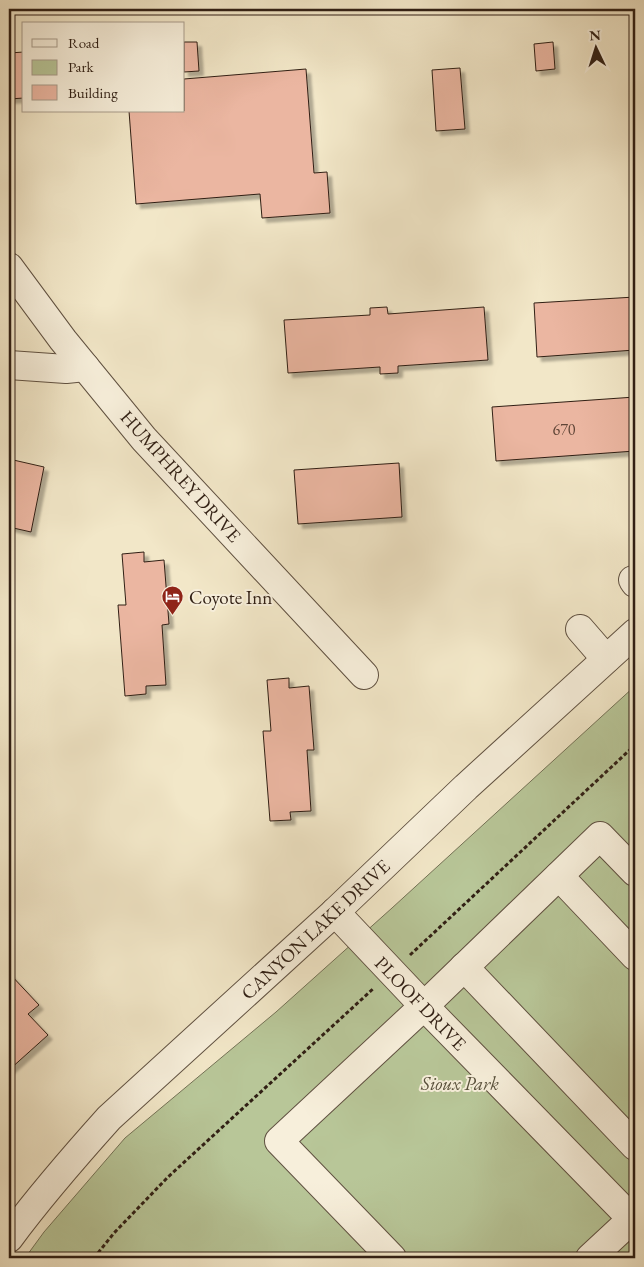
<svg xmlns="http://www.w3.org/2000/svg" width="644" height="1267" viewBox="0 0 644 1267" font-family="'EB Garamond',serif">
<defs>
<filter id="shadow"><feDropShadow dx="4.5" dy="4.5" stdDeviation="1" flood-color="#0004"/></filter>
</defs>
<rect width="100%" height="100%" fill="#f2e7c8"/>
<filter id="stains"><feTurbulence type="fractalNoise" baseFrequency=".004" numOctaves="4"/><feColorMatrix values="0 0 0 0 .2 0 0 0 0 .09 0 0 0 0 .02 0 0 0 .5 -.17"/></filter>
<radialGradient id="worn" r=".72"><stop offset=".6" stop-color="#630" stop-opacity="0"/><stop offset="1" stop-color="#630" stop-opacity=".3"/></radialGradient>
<path fill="#b8c698" stroke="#747256" d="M 635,686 L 635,1258 L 25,1258 L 44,1232 L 125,1138 L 276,1012 L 392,908 Z"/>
<g fill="#ebb6a1" stroke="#301f14" filter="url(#shadow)">
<path d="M 184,42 L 197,42 L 199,71 L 184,72 Z"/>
<path d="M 553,42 L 555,69 L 536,71 L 534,44 Z"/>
<path d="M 24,52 L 24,98 L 9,99 L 9,53 Z"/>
<path d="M 460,68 L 465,129 L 436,131 L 432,70 Z"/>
<path d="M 306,69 L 314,173 L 327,172 L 330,213 L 262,218 L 260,194 L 136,204 L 129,111 L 184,111 L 184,79 Z"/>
<path d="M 635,297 L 635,350 L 537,357 L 534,303 Z"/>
<path d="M 387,307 L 388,314 L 484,307 L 488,360 L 398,366 L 398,373 L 380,374 L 380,367 L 288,373 L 284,320 L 370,315 L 370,308 Z"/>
<path d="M 635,397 L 635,451 L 496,461 L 492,407 Z"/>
<path d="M 9,459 L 44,467 L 31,532 L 9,527 Z"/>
<path d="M 399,463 L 402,517 L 298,524 L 294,470 Z"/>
<path d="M 144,552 L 144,562 L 164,560 L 169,624 L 162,625 L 166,685 L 146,686 L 146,694 L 125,696 L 118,605 L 126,605 L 122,554 Z"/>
<path d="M 289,678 L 289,688 L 309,686 L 314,750 L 307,750 L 311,811 L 290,812 L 291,820 L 270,821 L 263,731 L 271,731 L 267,680 Z"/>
<path d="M 9,973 L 39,1005 L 28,1014 L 48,1035 L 9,1070 Z"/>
</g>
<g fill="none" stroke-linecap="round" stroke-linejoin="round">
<defs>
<g id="minor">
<path d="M 9,267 L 63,340 L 144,439 L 364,675"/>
<path d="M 9,365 L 66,369 L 85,367"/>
<path d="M 633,580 L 635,583"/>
<path d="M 580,629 L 606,659"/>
<path d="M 559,876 L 635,956"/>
<path d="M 335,912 L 424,1006 L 632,1219 L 635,1215"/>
<path d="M 464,967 L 635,1146"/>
<path d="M 9,1238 C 40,1196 74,1157 109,1118 L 335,912 L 466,787 L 635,633"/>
<path d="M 392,1258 L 279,1141 L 424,1006 L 600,836 L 635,872"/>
<path d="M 590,1258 L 632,1219"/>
</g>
</defs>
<use href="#minor" stroke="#605141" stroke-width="30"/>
<g stroke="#301f14" stroke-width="3" stroke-dasharray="4 2.5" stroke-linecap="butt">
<path d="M 410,955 L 635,745"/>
<path d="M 94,1258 L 114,1233 L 168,1177 L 374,988"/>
</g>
<use href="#minor" stroke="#f7efdb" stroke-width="28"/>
</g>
<defs>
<symbol id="hotel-pin" viewBox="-11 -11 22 30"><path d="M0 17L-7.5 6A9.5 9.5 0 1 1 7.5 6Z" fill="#8f2418" stroke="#f7efdb"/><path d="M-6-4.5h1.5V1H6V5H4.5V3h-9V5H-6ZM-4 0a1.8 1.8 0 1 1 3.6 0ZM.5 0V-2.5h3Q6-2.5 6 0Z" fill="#fff"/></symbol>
</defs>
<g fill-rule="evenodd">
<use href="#hotel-pin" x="160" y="584" width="25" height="34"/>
</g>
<g text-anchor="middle" stroke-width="4" stroke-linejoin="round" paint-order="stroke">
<g font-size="16" fill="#5f4537">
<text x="564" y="435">670</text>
</g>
<g font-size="19" fill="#301f14" stroke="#f7efdb">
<text transform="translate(181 476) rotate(48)" y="7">HUMPHREY DRIVE</text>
<text transform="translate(315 929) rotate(-43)" y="7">CANYON LAKE DRIVE</text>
<text transform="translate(421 1003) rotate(46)" y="7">PLOOF DRIVE</text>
</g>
<g font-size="19" fill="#301f14" stroke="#f7efdb" text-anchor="start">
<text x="189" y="604">Coyote Inn</text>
</g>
<g font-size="19" font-style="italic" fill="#59513c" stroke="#f7efdb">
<text x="460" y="1090">Sioux Park</text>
</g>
</g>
<rect width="644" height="1267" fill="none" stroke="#f2e7c8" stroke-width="30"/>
<rect x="10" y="10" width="624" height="1247" fill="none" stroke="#301f14" stroke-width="2.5"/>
<rect x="15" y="15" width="614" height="1237" fill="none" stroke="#301f14"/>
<rect x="22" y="22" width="162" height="90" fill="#f7efdb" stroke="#a79c8b"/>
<rect x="32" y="39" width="25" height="8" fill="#f7efdb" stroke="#a79c8b"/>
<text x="68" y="48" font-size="15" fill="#301f14">Road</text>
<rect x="32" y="60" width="25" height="15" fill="#b8c698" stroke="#a79c8b"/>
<text x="68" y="72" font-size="15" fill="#301f14">Park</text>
<rect x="32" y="85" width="25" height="15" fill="#ebb6a1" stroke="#a79c8b"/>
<text x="68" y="98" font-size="15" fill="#301f14">Building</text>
<g transform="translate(596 48) rotate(356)" stroke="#f7efdb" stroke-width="4" paint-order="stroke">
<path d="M0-4L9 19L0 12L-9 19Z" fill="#301f14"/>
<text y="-8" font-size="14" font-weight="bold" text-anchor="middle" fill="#301f14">N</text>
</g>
<rect width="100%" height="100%" filter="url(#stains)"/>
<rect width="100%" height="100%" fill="url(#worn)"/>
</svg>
